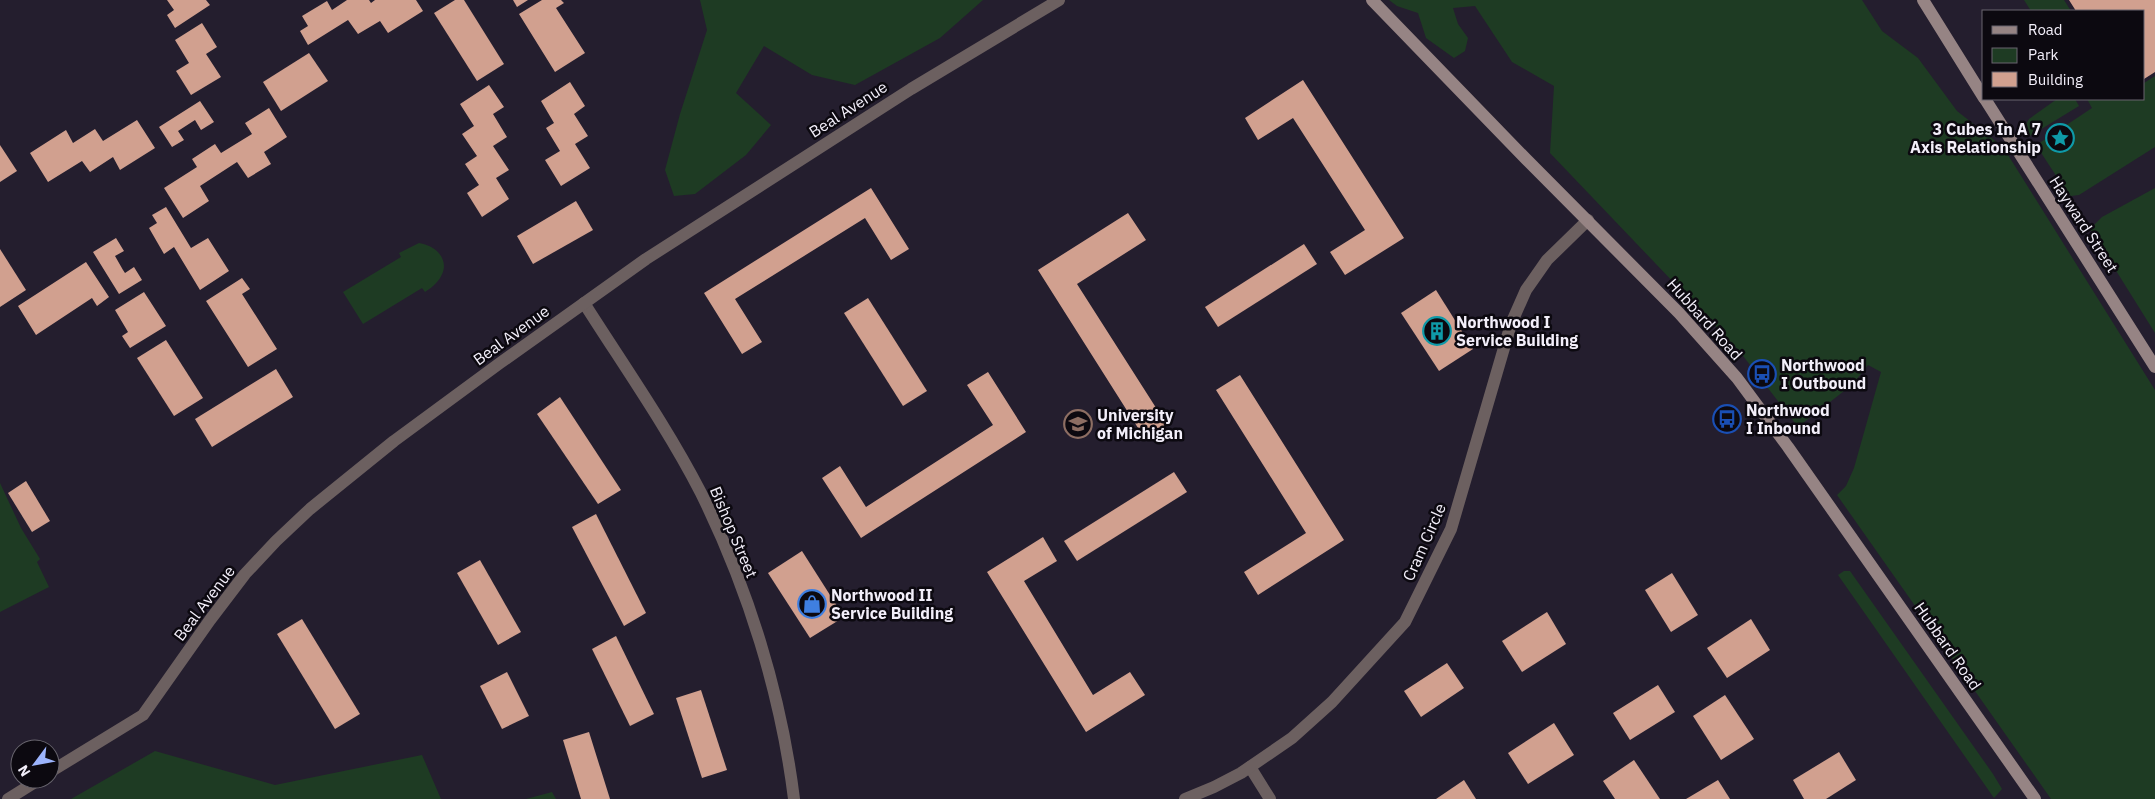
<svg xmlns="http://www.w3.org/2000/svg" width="2155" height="799" viewBox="0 0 2155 799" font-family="'IBM Plex Sans',sans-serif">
<rect width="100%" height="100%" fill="#241e2e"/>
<g fill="#1e3b23">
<path d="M 700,0 L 983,0 L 940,38 L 855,85 L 812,75 L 764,46 L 736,93 L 771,125 L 746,155 L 695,194 L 674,196 L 665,170 L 680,114 L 707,30 Z"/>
<path d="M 1389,0 L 1862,0 L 1882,31 L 1918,58 L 1957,111 L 2003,147 L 2155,390 L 2155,799 L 2051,799 L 1837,495 L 1846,486 L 1854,468 L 1881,372 L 1868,365 L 1853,384 L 1798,427 L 1740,352 L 1550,153 L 1554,86 L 1512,62 L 1475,6 L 1453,8 L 1458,24 L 1468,38 L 1465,51 L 1454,58 L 1426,38 L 1418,13 L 1397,6 Z"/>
<path d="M 2024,0 L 2064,0 L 2071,11 L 2031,11 Z"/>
<path d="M 2155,76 L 2155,147 L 2079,195 L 2071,196 L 2066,191 L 2038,148 L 2038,144 L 2092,108 L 2087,99 L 2144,99 L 2144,83 Z"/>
<path d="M 2057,99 L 2075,99 L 2079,106 L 2030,136 L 2024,128 L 2029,119 Z"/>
<path d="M 2155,188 L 2155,333 L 2090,229 L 2102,217 Z"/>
<path d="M 419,243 C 439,246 453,264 437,282 C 434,286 429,289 425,292 L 422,288 L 363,324 L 343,292 L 401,257 L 399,253 Z"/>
<path d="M 0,483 L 21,528 L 40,559 L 37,562 L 49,587 L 0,612 Z"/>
<path d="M 1844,571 L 1850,571 L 1993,774 L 2002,789 L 1994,798 L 1838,575 Z"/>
<path d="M 155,751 L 275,785 L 422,755 L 441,799 L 71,799 Z"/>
<path d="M 552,792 L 556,799 L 526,799 Z"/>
</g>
<g fill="#d1a08f">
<path d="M 167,0 L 206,0 L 210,5 L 175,28 L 167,15 L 174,10 Z"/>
<path d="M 347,0 L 369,0 L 371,3 L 375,0 L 416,0 L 423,11 L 388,33 L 380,21 L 358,34 L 348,20 L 308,45 L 300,31 L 308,26 L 302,16 L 327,1 L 332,10 Z"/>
<path d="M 455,0 L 464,0 L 504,64 L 477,81 L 434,13 Z"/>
<path d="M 513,0 L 528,0 L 517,7 Z"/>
<path d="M 542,0 L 561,0 L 564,3 L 556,8 L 585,53 L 555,72 L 519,14 Z"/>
<path d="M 2069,0 L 2155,0 L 2155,72 L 2144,79 L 2144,11 L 2076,11 Z"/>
<path d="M 202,23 L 217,47 L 206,54 L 221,77 L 191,95 L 176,71 L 189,63 L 175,40 Z"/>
<path d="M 309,53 L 328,81 L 281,111 L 263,82 Z"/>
<path d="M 1303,80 L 1404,238 L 1345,275 L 1330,252 L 1365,230 L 1293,118 L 1258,140 L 1245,118 Z"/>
<path d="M 570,82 L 585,106 L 574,114 L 588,136 L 575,144 L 590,168 L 561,186 L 545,160 L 560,151 L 546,128 L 554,123 L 541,101 Z"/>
<path d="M 489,85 L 504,107 L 493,114 L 507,137 L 493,146 L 509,170 L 496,178 L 509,199 L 482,217 L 467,193 L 479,185 L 465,164 L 477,156 L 462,134 L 474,126 L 460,104 Z"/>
<path d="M 200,101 L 214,122 L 201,130 L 195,120 L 178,131 L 184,140 L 172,147 L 159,127 Z"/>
<path d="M 269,108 L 287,137 L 264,152 L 271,164 L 248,178 L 237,162 L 200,186 L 209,201 L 183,218 L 164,188 L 197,167 L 192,159 L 215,144 L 221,153 L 252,134 L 245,123 Z"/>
<path d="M 137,120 L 155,148 L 120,170 L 113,157 L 90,172 L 82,161 L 48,182 L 30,153 L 66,130 L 73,143 L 95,129 L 103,141 Z"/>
<path d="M 0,145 L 17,171 L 0,182 Z"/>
<path d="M 871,188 L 909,249 L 891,260 L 865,218 L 735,299 L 762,342 L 742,354 L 704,293 Z"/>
<path d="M 576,201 L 593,230 L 533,264 L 517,236 Z"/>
<path d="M 166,207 L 191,248 L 208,238 L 229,271 L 200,290 L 174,247 L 164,254 L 149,228 L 157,223 L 152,215 Z"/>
<path d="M 1128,213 L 1146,240 L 1077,284 L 1167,425 L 1145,439 L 1038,270 Z"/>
<path d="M 116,238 L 124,251 L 115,256 L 123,270 L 125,273 L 134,267 L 142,280 L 119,294 L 93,252 Z"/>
<path d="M 1304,244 L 1317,264 L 1218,327 L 1205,307 Z"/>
<path d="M 0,249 L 26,290 L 0,307 Z"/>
<path d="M 86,262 L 109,297 L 97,306 L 92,298 L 36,335 L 18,306 Z"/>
<path d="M 242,278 L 250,289 L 242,294 L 277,349 L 248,367 L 206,301 Z"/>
<path d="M 1436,290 L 1473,349 L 1439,371 L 1401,313 Z"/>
<path d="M 144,292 L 166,326 L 130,348 L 122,336 L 128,332 L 115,310 Z"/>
<path d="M 868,298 L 927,391 L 903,406 L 844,313 Z"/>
<path d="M 166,340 L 203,398 L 174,416 L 137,358 Z"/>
<path d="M 276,369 L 293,397 L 212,447 L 195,419 Z"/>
<path d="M 988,372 L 1026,432 L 861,538 L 822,478 L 840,466 L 866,507 L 993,425 L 967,385 Z"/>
<path d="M 1240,375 L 1344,540 L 1258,595 L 1244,572 L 1306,533 L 1216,390 Z"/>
<path d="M 560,397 L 621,490 L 598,504 L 537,414 Z"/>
<path d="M 1174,472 L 1187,492 L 1077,561 L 1064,541 Z"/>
<path d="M 26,481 L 50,521 L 32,532 L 8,493 Z"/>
<path d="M 596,514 L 646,613 L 624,626 L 572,527 Z"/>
<path d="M 1043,537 L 1057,561 L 1024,581 L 1093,695 L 1130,672 L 1145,695 L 1086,732 L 987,572 Z"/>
<path d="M 802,551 L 844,617 L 810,638 L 768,573 Z"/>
<path d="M 480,560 L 521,632 L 498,645 L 457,573 Z"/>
<path d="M 1672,573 L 1698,615 L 1671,632 L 1645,590 Z"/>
<path d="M 1547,612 L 1566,644 L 1522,672 L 1502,641 Z"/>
<path d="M 302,619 L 360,714 L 335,729 L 277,634 Z"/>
<path d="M 1751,619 L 1770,650 L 1727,678 L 1707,648 Z"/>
<path d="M 616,636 L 654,714 L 630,726 L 592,649 Z"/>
<path d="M 1447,663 L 1464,688 L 1421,717 L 1404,691 Z"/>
<path d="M 507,672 L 529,716 L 502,729 L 480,686 Z"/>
<path d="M 1658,685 L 1675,712 L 1630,740 L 1613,713 Z"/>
<path d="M 701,690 L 727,770 L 702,778 L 676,698 Z"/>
<path d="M 1725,695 L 1754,739 L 1721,760 L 1693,716 Z"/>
<path d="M 1554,723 L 1574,755 L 1528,784 L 1508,753 Z"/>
<path d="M 589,732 L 610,799 L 581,799 L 563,740 Z"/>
<path d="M 1839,752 L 1856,780 L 1826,799 L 1804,799 L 1793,780 Z"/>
<path d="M 1634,760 L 1660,799 L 1615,799 L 1603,781 Z"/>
<path d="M 1464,780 L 1476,799 L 1436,799 Z"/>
<path d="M 1718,780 L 1730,799 L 1686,799 Z"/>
</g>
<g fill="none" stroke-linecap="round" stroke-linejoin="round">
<g stroke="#6c6060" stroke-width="12">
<path d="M 584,303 C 624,366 667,427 701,493 C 748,588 781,694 794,799"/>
<path d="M 1250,767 L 1270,799"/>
<path d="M 50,772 L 143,715 L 210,620 L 245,574 L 276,541 L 310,509 L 394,441 L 500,363 L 646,259 L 911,89 L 1059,0"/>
<path d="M 8,799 L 40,779"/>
<path d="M 1185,799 L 1214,787 L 1241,773 L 1292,738 L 1332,702 L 1405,622 L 1451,529 L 1511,324 L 1526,290 L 1547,260 L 1588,220"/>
</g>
<g stroke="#968484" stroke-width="12">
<path d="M 1372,0 L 1526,159 L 1679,313 L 1737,378 L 1788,447 L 2035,799"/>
<path d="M 1923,0 L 1984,98"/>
<path d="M 1985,99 L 2155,367"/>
</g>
</g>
<defs>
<symbol id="sight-ring" viewBox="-11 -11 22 22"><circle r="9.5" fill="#0c0910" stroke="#0f9aa8" stroke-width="1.5"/><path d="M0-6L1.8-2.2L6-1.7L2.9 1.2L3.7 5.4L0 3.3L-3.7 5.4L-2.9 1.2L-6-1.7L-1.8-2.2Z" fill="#0f9aa8"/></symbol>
<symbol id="building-ring" viewBox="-11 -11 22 22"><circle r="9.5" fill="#0c0910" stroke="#0f9aa8" stroke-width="1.5"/><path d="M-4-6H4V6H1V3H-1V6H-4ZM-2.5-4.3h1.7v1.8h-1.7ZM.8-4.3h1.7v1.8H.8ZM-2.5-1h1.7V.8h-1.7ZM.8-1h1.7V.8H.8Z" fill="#0f9aa8"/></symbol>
<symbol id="bus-ring" viewBox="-11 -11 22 22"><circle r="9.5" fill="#0c0910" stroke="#1a4fb4" stroke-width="1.5"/><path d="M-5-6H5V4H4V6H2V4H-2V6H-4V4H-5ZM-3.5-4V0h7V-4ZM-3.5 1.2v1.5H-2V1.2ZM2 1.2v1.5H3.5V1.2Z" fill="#1a4fb4"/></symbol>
<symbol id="university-ring" viewBox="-11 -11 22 22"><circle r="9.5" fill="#0c0910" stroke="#8d6e63" stroke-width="1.5"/><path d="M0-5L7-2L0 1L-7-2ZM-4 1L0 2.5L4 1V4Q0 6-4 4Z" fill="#8d6e63"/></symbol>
<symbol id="shop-ring" viewBox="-11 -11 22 22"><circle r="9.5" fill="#0c0910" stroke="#3f7fe0" stroke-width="1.5"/><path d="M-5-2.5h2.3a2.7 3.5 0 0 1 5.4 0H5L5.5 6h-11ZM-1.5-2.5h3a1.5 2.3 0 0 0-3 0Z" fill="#3f7fe0"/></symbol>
</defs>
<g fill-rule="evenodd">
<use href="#sight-ring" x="2044" y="122" width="32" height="32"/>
<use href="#building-ring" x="1421" y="315" width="32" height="32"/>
<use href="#bus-ring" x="1746" y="358" width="32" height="32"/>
<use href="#bus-ring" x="1711" y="403" width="32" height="32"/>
<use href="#university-ring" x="1062" y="408" width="32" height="32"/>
<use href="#shop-ring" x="796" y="588" width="32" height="32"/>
</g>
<g text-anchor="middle" stroke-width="5" stroke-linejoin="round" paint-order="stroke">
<g font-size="16" fill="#f3effa" stroke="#0c0910">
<text transform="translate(848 109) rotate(-33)" y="6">Beal Avenue</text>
<text transform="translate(2084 224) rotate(57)" y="6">Hayward Street</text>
<text transform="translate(1705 319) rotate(48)" y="6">Hubbard Road</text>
<text transform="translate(511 335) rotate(-36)" y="6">Beal Avenue</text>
<text transform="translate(734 532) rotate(67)" y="6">Bishop Street</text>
<text transform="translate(1424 542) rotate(-66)" y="6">Cram Circle</text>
<text transform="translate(204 603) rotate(-53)" y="6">Beal Avenue</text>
<text transform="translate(1948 646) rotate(55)" y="6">Hubbard Road</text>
</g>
<g font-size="16" font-weight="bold" fill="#f3effa" stroke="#0c0910" text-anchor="start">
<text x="2041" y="135" text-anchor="end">3 Cubes In A 7<tspan x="2041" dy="18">Axis Relationship</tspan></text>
<text x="1456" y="328">Northwood I<tspan x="1456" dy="18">Service Building</tspan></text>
<text x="1781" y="371">Northwood<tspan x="1781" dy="18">I Outbound</tspan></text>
<text x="1746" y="416">Northwood<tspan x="1746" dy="18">I Inbound</tspan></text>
<text x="1097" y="421">University<tspan x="1097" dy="18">of Michigan</tspan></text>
<text x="831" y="601">Northwood II<tspan x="831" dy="18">Service Building</tspan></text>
</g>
</g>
<rect x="1982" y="10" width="162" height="90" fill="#0c0910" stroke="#68656e"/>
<rect x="1992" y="26" width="25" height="8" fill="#968484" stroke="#68656e"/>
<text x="2028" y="35" font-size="15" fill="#f3effa">Road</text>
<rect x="1992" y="48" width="25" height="15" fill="#1e3b23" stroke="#68656e"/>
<text x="2028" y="60" font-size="15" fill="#f3effa">Park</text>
<rect x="1992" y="72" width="25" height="15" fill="#d1a08f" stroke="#68656e"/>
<text x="2028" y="85" font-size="15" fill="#f3effa">Building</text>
<g transform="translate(35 764) rotate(238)"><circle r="24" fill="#0c0910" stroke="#68656e"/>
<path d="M0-4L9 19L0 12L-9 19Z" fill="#9cb4fd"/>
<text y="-8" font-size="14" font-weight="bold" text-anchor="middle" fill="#f3effa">N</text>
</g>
</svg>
